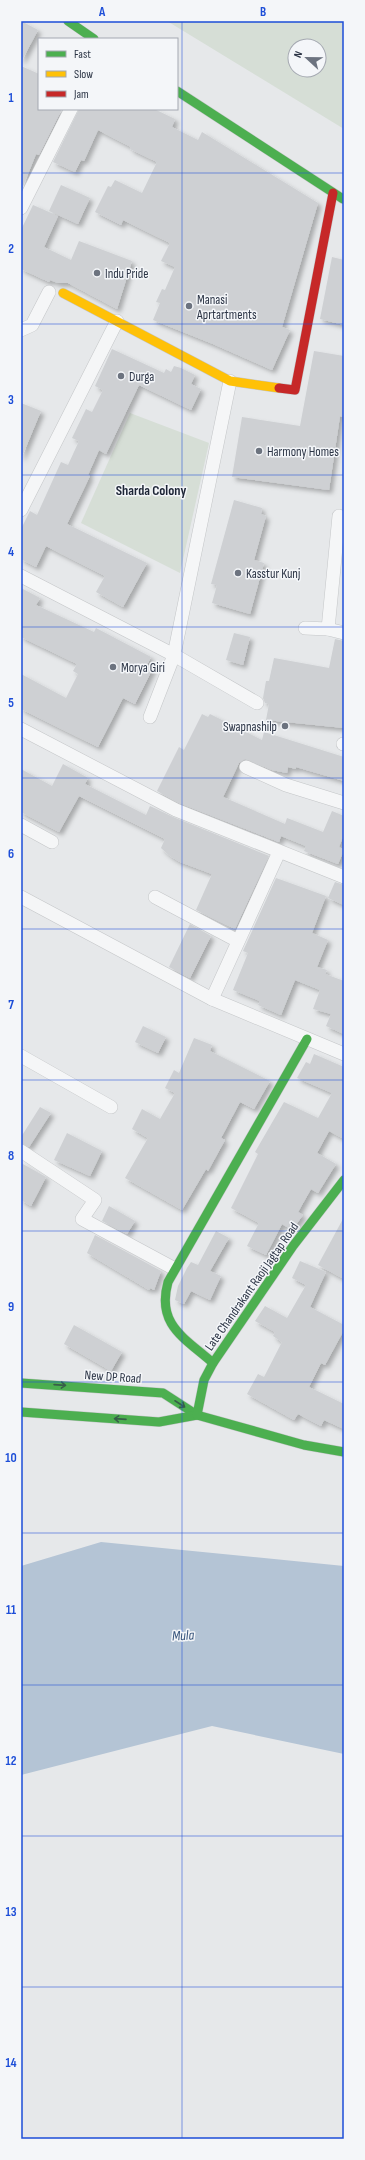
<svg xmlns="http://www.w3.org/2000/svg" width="365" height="2160" viewBox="0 0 365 2160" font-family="'Sofia Sans Condensed',sans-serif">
<defs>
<filter id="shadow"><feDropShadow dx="3.5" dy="3.5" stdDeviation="2" flood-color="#0004"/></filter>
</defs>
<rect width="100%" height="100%" fill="#e6e8ea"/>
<g fill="#d6ded6" fill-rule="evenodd">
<path d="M 167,21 L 344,21 L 344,129 ZM 295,46 L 319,46 L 319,70 L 295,70 Z"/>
<path d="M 130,413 L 209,443 L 180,573 L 81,523 Z"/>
</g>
<path fill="#b4c4d5" d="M 101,1542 L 344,1566 L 344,1754 L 212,1726 L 21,1775 L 21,1566 Z"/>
<g fill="#ced0d3" filter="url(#shadow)">
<path d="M 21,21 L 38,30 L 21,62 Z"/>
<path d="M 21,66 L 39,74 L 39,109 L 62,109 L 39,155 L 36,154 L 22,189 Z"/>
<path d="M 79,109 L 154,109 L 175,119 L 172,127 L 198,140 L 202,132 L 318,203 L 282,327 L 290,330 L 272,370 L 213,344 L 153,320 L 160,303 L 156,302 L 162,289 L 165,290 L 175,267 L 161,261 L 170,243 L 123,220 L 121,225 L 95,212 L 108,186 L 111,187 L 115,180 L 142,193 L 157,162 L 130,149 L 131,147 L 98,130 L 84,161 L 81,160 L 75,172 L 53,162 Z"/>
<path d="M 61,185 L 90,198 L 78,224 L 49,211 Z"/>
<path d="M 33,205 L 58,216 L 44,247 L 71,260 L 79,241 L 132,261 L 117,309 L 68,283 L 58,283 L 50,280 L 49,282 L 21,269 L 21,230 Z"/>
<path d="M 332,257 L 344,260 L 344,325 L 320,319 Z"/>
<path d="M 112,349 L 164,373 L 166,369 L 171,372 L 174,366 L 181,368 L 195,375 L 191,384 L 201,389 L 191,410 L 139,385 L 106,454 L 99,450 L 88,475 L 90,476 L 67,524 L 147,563 L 123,607 L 96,592 L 105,576 L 46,546 L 36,567 L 21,559 L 21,529 L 30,511 L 37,515 L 61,462 L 68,465 L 79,441 L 72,438 L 86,409 L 92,412 L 103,390 L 95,386 Z"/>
<path d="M 314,351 L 344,356 L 344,405 L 342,417 L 340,416 L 329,490 L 232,477 L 242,417 L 300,426 Z"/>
<path d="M 21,403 L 41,411 L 21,459 Z"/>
<path d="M 234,500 L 262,508 L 261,514 L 266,516 L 254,560 L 264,563 L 250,614 L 212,603 L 217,585 L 211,584 Z"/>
<path d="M 21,588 L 40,598 L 36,605 L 94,632 L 96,628 L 151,657 L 147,665 L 153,668 L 135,704 L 123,698 L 98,747 L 21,709 L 21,674 L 66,698 L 78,674 L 73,671 L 77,664 L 21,637 Z"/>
<path d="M 234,633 L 250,637 L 243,665 L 226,660 Z"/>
<path d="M 335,639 L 344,641 L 344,728 L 266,720 L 269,704 L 265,703 L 263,698 L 266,681 L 269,681 L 274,658 L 329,668 Z"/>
<path d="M 202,714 L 208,717 L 210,714 L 262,740 L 264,732 L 344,757 L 344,781 L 296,767 L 296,769 L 288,767 L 287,773 L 272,770 L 245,759 L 239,763 L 223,797 L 285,824 L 287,818 L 323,832 L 332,811 L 344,816 L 344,834 L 339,847 L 344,850 L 338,864 L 304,851 L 306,846 L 281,836 L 279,842 L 179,803 L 157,791 L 179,747 L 184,750 Z"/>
<path d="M 63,764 L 88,778 L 85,784 L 146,815 L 150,806 L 173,817 L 269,856 L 235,929 L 196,910 L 212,874 L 180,862 L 170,856 L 161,848 L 165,839 L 79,796 L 59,832 L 21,812 L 21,769 L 52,786 Z"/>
<path d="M 276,878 L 326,896 L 312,933 L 328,940 L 317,967 L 327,970 L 325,974 L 344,981 L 344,1034 L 326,1026 L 331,1014 L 313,1009 L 320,990 L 295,980 L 281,1015 L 258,1005 L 260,1001 L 233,990 L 248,953 L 243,951 Z"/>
<path d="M 335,882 L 344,885 L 344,905 L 328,898 Z"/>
<path d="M 190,924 L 211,936 L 190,978 L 169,967 Z"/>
<path d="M 143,1026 L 166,1037 L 158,1053 L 135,1042 Z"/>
<path d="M 194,1038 L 212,1045 L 210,1051 L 270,1081 L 254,1109 L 240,1102 L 221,1138 L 225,1140 L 208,1171 L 206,1169 L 182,1210 L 125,1178 L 148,1138 L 132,1129 L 142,1109 L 160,1119 L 175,1093 L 165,1088 L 174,1070 L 179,1073 Z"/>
<path d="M 314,1054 L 344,1067 L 344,1139 L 329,1131 L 317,1153 L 336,1164 L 318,1193 L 311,1189 L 298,1212 L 303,1215 L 292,1230 L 282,1224 L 266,1255 L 247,1246 L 259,1223 L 231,1208 L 258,1154 L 255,1152 L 284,1102 L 318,1118 L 332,1093 L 297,1078 L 306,1062 L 310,1064 Z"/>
<path d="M 40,1107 L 51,1113 L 29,1147 L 21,1143 L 21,1137 Z"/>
<path d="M 67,1133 L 102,1151 L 90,1176 L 54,1160 Z"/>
<path d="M 21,1163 L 46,1177 L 31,1206 L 21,1200 Z"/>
<path d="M 109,1206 L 135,1221 L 127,1234 L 102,1221 Z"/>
<path d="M 344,1217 L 344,1279 L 318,1265 Z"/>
<path d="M 216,1231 L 229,1238 L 210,1271 L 221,1276 L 210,1300 L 191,1291 L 184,1304 L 175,1300 L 178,1286 L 187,1268 L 191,1262 L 198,1265 Z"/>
<path d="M 95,1235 L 161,1271 L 154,1290 L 150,1288 L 149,1290 L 87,1253 Z"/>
<path d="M 300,1261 L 326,1272 L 310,1307 L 344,1325 L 344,1330 L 325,1365 L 321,1363 L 309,1387 L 344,1404 L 344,1429 L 324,1420 L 321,1426 L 298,1414 L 294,1420 L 247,1394 L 258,1374 L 264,1377 L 282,1342 L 273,1336 L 275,1332 L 255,1321 L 265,1306 L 287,1318 L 306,1285 L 292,1278 Z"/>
<path d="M 74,1325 L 122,1352 L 111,1371 L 64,1344 Z"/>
</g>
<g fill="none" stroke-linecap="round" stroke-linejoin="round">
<defs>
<g id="street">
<path d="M 21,208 L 71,109"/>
<path d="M 21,330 L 32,325 L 49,292"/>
<path d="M 21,510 L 117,321"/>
<path d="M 21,576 L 174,655 L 257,703"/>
<path d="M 305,628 L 328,629 L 339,516"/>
<path d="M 328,629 L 344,633"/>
<path d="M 150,717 L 174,655 L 230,381"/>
<path d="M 21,729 L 176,810 L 344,877"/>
<path d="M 343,744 L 344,744"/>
<path d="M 246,767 L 286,785 L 344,803"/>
<path d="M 21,825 L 52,842"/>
<path d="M 21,897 L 212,999 L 344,1054"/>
<path d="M 155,897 L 238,941"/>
<path d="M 212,999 L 279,852"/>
<path d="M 21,1056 L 111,1107"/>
<path d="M 21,1151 L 95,1200 L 82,1219 L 173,1268"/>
</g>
<g id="fast">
<path d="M 68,21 L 94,39"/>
<path d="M 177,91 L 343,199"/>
<path d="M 213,1363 C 185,1338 156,1325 168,1282 L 307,1039"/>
<path d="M 21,1383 L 163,1393 L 197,1415 L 304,1445 L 344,1452"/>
<path d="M 21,1412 L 159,1422 L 197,1415"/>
<path d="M 197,1415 L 204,1380 L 213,1363 L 293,1246 L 344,1180"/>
</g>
<path id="slow" d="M 63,293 L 230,381 L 279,388"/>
<path id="jam" d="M 279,388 L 295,390 L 333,193"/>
</defs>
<use href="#street" stroke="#c4c6c8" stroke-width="14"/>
<use href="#fast" stroke="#c4c6c8" stroke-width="10"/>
<use href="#slow" stroke="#c4c6c8" stroke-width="10"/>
<use href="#jam" stroke="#c4c6c8" stroke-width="10"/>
<use href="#street" stroke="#f5f6f7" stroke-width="13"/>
<use href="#fast" stroke="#4caf50" stroke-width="9"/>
<use href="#slow" stroke="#ffc107" stroke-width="9"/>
<use href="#jam" stroke="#c62828" stroke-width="9"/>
</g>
<defs><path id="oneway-shaft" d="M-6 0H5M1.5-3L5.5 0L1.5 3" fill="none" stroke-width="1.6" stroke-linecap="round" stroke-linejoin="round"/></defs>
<g stroke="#375f49">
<use href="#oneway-shaft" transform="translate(60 1385) rotate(4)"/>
<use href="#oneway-shaft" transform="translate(180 1404) rotate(33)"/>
<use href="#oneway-shaft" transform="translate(120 1419) rotate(-176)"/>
</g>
<path fill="none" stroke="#1d4ed8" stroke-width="1" stroke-opacity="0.55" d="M 182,21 L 182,2139M 21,173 L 344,173M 21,324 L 344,324M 21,475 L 344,475M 21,627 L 344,627M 21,778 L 344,778M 21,929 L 344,929M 21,1080 L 344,1080M 21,1231 L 344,1231M 21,1382 L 344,1382M 21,1533 L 344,1533M 21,1685 L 344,1685M 21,1836 L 344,1836M 21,1987 L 344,1987"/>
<g fill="#6c737f" stroke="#f4f6f9" stroke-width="1.5">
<circle cx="97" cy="273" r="4"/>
<circle cx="189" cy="306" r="4"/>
<circle cx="121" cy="376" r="4"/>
<circle cx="259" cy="451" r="4"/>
<circle cx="238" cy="573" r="4"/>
<circle cx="113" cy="667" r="4"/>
<circle cx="285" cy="726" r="4"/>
</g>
<g text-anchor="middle" stroke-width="3" stroke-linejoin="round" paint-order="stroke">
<g font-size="13" fill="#2b3445" stroke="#f4f6f9" text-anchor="start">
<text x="105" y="278">Indu Pride</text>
<text x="197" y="304">Manasi<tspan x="197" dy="15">Aprtartments</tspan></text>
<text x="129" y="381">Durga</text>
<text x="267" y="456">Harmony Homes</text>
<text x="246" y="578">Kasstur Kunj</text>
<text x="121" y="672">Morya Giri</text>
<text x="277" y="731" text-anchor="end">Swapnashilp</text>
</g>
<g font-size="13" fill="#2b3445" stroke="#f4f6f9">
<text transform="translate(251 1286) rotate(-55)" y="5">Late Chandrakant Raoji Jagtap Road</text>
<text transform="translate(113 1376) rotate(4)" y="5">New DP Road</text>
</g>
<g font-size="14" font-weight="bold" fill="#1d2536" stroke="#f4f6f9">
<text x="151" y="495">Sharda Colony</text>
</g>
<g font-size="14" font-style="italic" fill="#34527a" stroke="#f4f6f9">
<text transform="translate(183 1635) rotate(-3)" y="5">Mula</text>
</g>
</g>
<rect width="365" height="2160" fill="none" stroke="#f4f6f9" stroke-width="44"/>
<rect x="38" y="38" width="140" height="72" fill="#f4f6f9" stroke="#a4a8b1"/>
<rect x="46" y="51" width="20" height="6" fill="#4caf50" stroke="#a4a8b1"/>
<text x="74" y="58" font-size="12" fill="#2b3445">Fast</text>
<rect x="46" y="71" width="20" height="6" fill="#ffc107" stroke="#a4a8b1"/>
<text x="74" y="78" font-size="12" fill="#2b3445">Slow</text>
<rect x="46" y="91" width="20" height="6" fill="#c62828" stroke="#a4a8b1"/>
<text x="74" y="98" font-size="12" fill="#2b3445">Jam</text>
<g transform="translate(307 58) rotate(292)"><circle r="19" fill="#f4f6f9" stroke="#a4a8b1"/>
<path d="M0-3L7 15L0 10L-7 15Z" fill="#6c737f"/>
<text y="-6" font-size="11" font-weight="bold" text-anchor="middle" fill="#2b3445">N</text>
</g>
<rect x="22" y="22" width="321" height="2116" fill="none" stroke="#1d4ed8" stroke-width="1.5"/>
<g font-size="13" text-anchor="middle" font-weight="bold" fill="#1d4ed8">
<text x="102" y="16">A</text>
<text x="263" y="16">B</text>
<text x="11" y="102">1</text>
<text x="11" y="253">2</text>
<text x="11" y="404">3</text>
<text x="11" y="556">4</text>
<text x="11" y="707">5</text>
<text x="11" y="858">6</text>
<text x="11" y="1009">7</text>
<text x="11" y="1160">8</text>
<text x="11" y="1311">9</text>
<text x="11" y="1462">10</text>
<text x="11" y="1614">11</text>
<text x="11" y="1765">12</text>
<text x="11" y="1916">13</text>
<text x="11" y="2067">14</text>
</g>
</svg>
